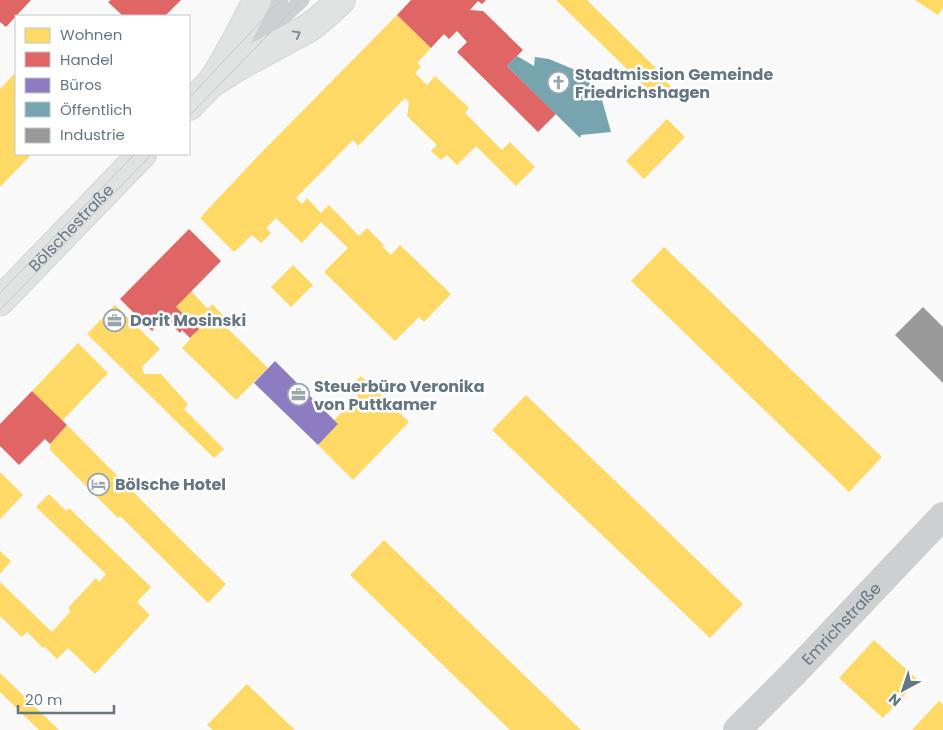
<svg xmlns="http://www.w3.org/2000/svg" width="943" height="730" viewBox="0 0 943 730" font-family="Poppins,sans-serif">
<rect width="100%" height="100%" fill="#f9f9f9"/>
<g fill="#ffd966">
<path d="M 556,0 L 587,0 L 668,80 L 666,81 L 671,86 L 658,99 Z"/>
<path d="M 915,0 L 943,0 L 943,8 L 938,15 Z"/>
<path d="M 397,15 L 431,48 L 417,63 L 421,67 L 415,73 L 427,85 L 435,76 L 469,108 L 465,113 L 502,150 L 510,142 L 535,167 L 516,186 L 476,146 L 457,165 L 447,155 L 441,160 L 431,151 L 437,145 L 407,116 L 409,103 L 405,98 L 358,146 L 353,140 L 296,198 L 302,204 L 307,198 L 321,213 L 329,205 L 359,236 L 367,228 L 384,245 L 382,246 L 391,255 L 400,245 L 451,294 L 424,322 L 419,317 L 395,341 L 324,272 L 348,248 L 321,222 L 302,243 L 276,218 L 266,228 L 271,233 L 261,243 L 252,235 L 234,252 L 200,218 L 256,158 Z"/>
<path d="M 16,72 L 16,154 L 32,154 L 0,187 L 0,89 Z"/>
<path d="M 667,119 L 685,137 L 644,179 L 626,161 Z"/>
<path d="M 664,247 L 882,457 L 849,492 L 631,281 Z"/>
<path d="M 293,265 L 313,285 L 291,307 L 271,287 Z"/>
<path d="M 191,291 L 208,309 L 212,304 L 226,318 L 222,323 L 268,368 L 236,400 L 182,348 L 199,329 L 176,307 Z"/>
<path d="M 115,305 L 160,349 L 142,367 L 144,374 L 161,374 L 188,404 L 184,409 L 224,449 L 214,458 L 87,334 Z"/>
<path d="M 78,343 L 108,373 L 62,421 L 32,391 Z"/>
<path d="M 361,376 L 409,422 L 353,480 L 318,445 L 338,424 L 334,420 L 358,396 L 349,388 Z"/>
<path d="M 526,395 L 743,604 L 710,638 L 492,430 Z"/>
<path d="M 67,425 L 178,537 L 226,584 L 208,603 L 120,516 L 118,518 L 50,450 L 50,444 Z"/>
<path d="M 0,472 L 23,495 L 0,519 Z"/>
<path d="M 49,494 L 66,511 L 69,508 L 151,587 L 137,602 L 150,615 L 95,674 L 68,648 L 57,659 L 45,647 L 43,648 L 27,632 L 22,637 L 0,616 L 0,582 L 52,632 L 71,611 L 68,608 L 96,578 L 99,582 L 106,574 L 36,507 Z"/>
<path d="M 384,540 L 581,730 L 510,730 L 350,575 Z"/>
<path d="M 0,551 L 11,561 L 0,574 Z"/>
<path d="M 874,640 L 918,680 L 883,718 L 839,678 Z"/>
<path d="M 0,673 L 59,730 L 39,730 L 0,692 Z"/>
<path d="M 247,684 L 295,730 L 213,730 L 207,725 Z"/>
<path d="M 939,701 L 943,705 L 943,730 L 912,730 Z"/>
</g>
<g fill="#e06666">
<path d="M 0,0 L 31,0 L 6,27 L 0,22 Z"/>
<path d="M 111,0 L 181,0 L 165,16 L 123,16 L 108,2 Z"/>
<path d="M 411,0 L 486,0 L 482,4 L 478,1 L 470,10 L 483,11 L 523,50 L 507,66 L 556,114 L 538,132 L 457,52 L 467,42 L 457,31 L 449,39 L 444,34 L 431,48 L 397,15 Z"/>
<path d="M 189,229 L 221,261 L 176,307 L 199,329 L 190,338 L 182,330 L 180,333 L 165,318 L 152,331 L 120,299 Z"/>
<path d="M 32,391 L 67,425 L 50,444 L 45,439 L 19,465 L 0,446 L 0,424 Z"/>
</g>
<path fill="#8e7cc3" d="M 275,361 L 338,424 L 318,445 L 254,383 Z"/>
<path fill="#76a5af" d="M 517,56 L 534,66 L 535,57 L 549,59 L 573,69 L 584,77 L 594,88 L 602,100 L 611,132 L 581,135 L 580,138 L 507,66 Z"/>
<path fill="#999" d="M 923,307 L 943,327 L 943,383 L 895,335 Z"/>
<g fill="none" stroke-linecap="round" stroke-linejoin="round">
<defs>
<g id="secondary">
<path d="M 210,84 L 235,68 L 310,27 L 326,14 L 341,0"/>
<path d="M 189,106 C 196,98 204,91 211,83 C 229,57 243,28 257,0"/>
<path id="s2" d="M 0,301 L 142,154"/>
</g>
</defs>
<use href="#secondary" stroke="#d5d6d7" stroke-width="30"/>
<g stroke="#cecfd0" stroke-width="15">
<path d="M 248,39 L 281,0"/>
<path d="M 246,52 L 302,0"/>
</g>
<path stroke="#cecfd0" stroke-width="28" id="s1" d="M 737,730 L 795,672 L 943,516"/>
<use href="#secondary" stroke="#e1e2e2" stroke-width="28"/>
<g stroke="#c3c5c6" stroke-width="1">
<path d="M 189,98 L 281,0"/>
<path d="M 189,116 L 302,0"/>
<path d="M 0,293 L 135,154"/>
<path d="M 0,310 L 152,154"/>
</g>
</g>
<defs><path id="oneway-chevron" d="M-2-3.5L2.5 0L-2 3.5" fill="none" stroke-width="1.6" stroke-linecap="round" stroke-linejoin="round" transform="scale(1.25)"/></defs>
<use stroke="#7e8c96" href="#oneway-chevron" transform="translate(297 34) rotate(-29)"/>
<defs>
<symbol id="church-ring" viewBox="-11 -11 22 22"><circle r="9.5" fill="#fff" stroke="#99a4ac" stroke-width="1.5"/><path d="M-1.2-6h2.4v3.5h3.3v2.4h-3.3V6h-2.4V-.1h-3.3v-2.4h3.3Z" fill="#99a4ac"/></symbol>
<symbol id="office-ring" viewBox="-11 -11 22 22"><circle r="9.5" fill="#fff" stroke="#99a4ac" stroke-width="1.5"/><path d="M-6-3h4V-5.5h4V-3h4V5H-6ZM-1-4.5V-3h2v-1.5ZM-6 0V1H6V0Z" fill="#99a4ac"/></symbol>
<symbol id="hotel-ring" viewBox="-11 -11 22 22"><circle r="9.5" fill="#fff" stroke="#99a4ac" stroke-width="1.5"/><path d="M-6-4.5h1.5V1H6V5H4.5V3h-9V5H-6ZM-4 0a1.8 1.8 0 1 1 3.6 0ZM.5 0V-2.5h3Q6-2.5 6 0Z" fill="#99a4ac"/></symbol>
</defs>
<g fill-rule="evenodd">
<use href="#church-ring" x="546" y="70" width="25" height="25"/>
<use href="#office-ring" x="102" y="308" width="25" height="25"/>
<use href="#office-ring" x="286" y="382" width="25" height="25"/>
<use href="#hotel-ring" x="86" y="472" width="25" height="25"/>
</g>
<g text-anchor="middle" stroke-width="5" stroke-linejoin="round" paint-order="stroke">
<g font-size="16" font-weight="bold" fill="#657683" stroke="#fff" text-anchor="start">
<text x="575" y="80">Stadtmission Gemeinde<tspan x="575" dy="18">Friedrichshagen</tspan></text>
<text x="130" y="326">Dorit Mosinski</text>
<text x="314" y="392">Steuerbüro Veronika<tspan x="314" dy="18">von Puttkamer</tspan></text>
<text x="115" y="490">Bölsche Hotel</text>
</g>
<g font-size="16" fill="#657683" stroke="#fff">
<text dy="6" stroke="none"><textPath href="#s2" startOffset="102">Bölschestraße</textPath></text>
<text dy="6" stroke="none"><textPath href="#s1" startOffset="149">Emrichstraße</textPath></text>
</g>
</g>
<rect x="15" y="15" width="175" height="140" fill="#ffffff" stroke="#c1c8cd"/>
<rect x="25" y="28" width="25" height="15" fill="#ffd966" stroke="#c1c8cd"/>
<text x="60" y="40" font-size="15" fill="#657683">Wohnen</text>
<rect x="25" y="52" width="25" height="15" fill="#e06666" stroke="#c1c8cd"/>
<text x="60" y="65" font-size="15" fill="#657683">Handel</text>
<rect x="25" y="78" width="25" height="15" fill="#8e7cc3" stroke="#c1c8cd"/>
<text x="60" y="90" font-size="15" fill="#657683">Büros</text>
<rect x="25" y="102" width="25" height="15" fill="#76a5af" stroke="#c1c8cd"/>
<text x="60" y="115" font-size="15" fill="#657683">Öffentlich</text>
<rect x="25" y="128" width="25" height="15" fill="#999999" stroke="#c1c8cd"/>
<text x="60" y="140" font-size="15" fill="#657683">Industrie</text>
<g transform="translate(903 690) rotate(220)" stroke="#ffffff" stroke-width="4" paint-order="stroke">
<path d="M0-4L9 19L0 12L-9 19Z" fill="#657683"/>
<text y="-8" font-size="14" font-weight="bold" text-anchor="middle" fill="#657683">N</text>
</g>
<path d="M18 705v8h96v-8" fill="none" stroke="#657683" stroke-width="2.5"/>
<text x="25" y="705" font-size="15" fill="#657683" stroke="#ffffff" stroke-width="4" paint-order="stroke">20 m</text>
</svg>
